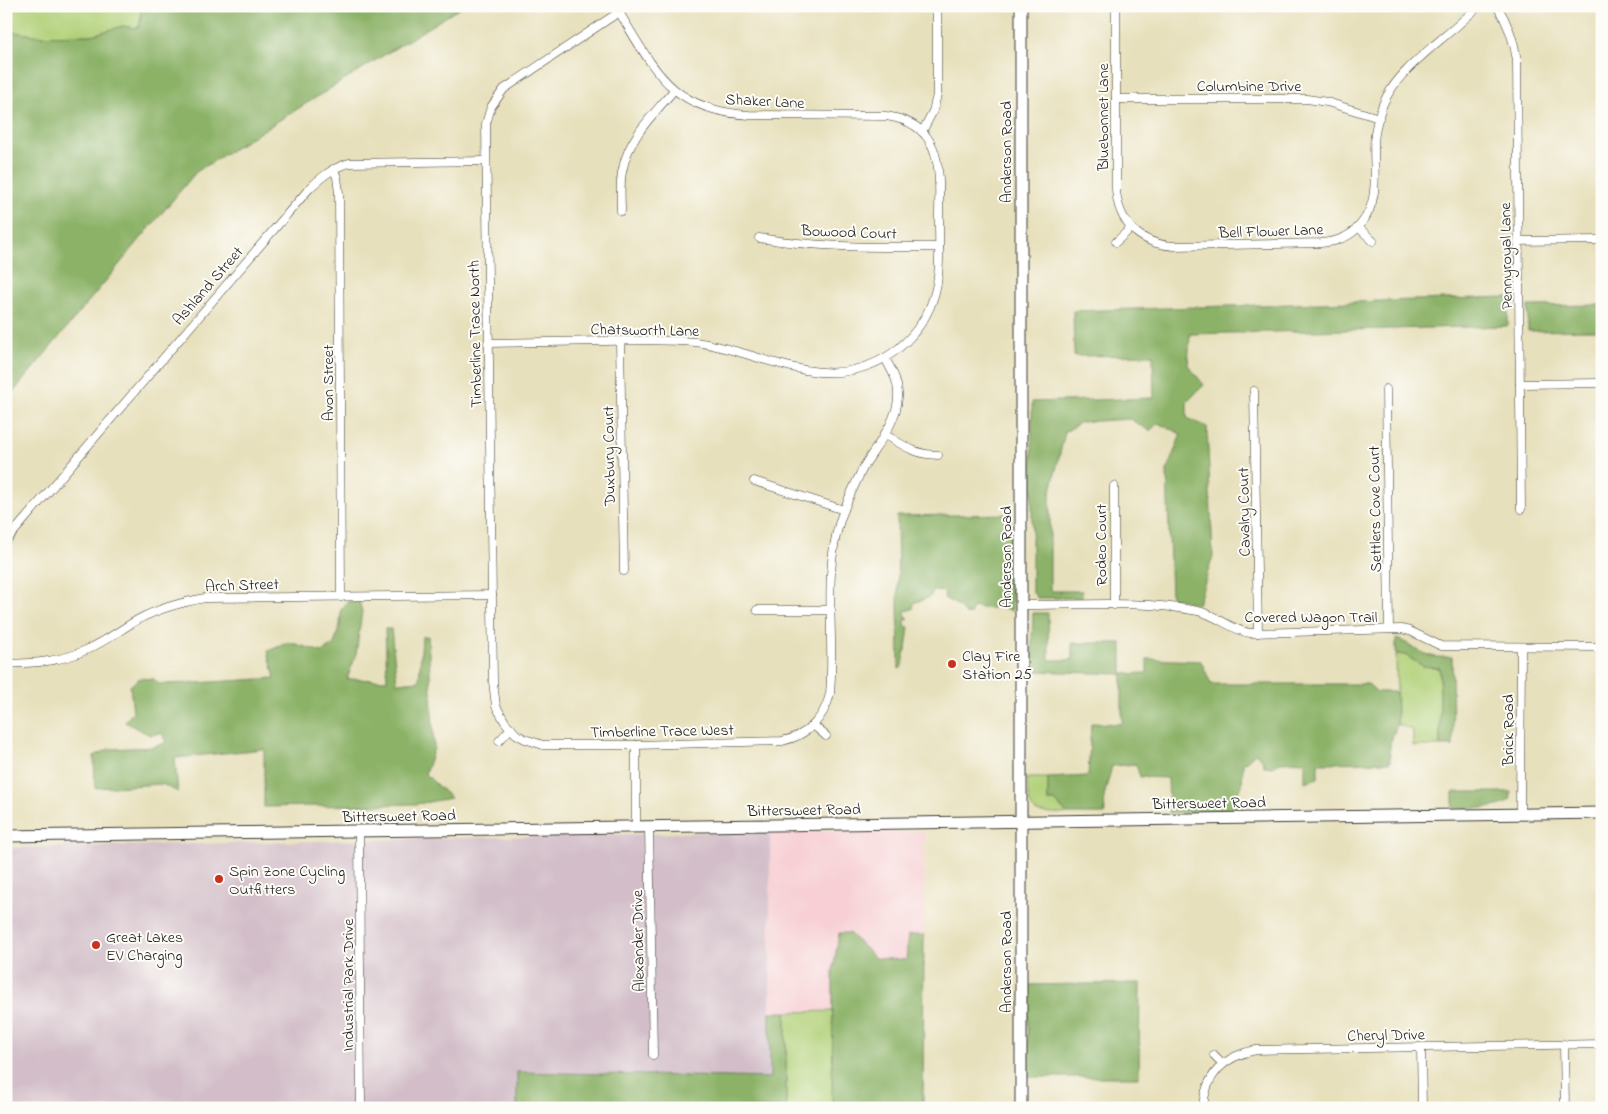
<svg xmlns="http://www.w3.org/2000/svg" width="1608" height="1114" viewBox="0 0 1608 1114" font-family="'Indie Flower',sans-serif">
<rect width="100%" height="100%" fill="#fdfcf7"/>
<filter id="ink" filterUnits="userSpaceOnUse"><feTurbulence type="fractalNoise" baseFrequency=".02" numOctaves="2"/><feDisplacementMap in="SourceGraphic" scale="10" xChannelSelector="R" yChannelSelector="G"/><feConvolveMatrix kernelMatrix="1 2 1 2 8 2 1 2 1" color-interpolation-filters="sRGB"/></filter>
<filter id="wash" filterUnits="userSpaceOnUse"><feTurbulence type="fractalNoise" baseFrequency=".0096" numOctaves="4" result="noise"/><feDisplacementMap in="SourceGraphic" scale="20" xChannelSelector="R" yChannelSelector="G"/><feGaussianBlur stdDeviation="1.12" result="paint"/><feColorMatrix in="noise" values="0 0 0 0 0 0 0 0 0 0 0 0 0 0 0 0 0 1.4 0 .05"/><feComposite in="paint" operator="in"/></filter>
<g filter="url(#wash)">
<rect width="100%" height="100%" fill="#e7e0bc"/>
<path fill="#f7cfd4" d="M 770,831 L 925,832 L 924,935 L 908,935 L 907,960 L 875,958 L 849,933 L 833,971 L 833,1011 L 770,1012 Z"/>
<path fill="#d2bdc8" d="M 770,831 L 770,1078 L 517,1072 L 517,1108 L 6,1108 L 6,848 Z"/>
<g fill="#b0d077" stroke="#66764a">
<path d="M 6,6 L 140,6 L 141,17 L 139,27 L 135,28 L 123,26 L 92,35 L 41,36 L 6,31 Z"/>
<path d="M 1396,654 L 1405,655 L 1423,666 L 1440,668 L 1440,746 L 1413,746 L 1413,730 L 1397,724 Z"/>
<path d="M 1027,778 L 1048,778 L 1048,801 L 1055,801 L 1067,814 C 1030,813 1030,817 1027,778 Z"/>
<path d="M 833,1011 L 832,1108 L 786,1108 L 786,1012 Z"/>
</g>
<g fill="#8cb268" stroke="#546742">
<path d="M 140,6 L 463,6 L 196,172 L 6,401 L 6,31 L 41,36 L 92,35 L 123,26 L 135,28 L 139,27 L 141,17 Z"/>
<path d="M 1508,297 L 1508,326 L 1190,334 L 1188,365 L 1204,385 L 1187,402 L 1187,418 L 1207,427 L 1213,556 L 1198,604 L 1171,597 L 1167,470 L 1181,434 L 1158,423 L 1150,431 L 1130,419 L 1081,422 L 1065,432 L 1050,495 L 1050,591 L 1082,591 L 1082,598 L 1037,598 L 1032,591 L 1032,402 L 1154,398 L 1153,355 L 1074,356 L 1073,311 Z"/>
<path d="M 1602,305 L 1602,330 L 1528,331 L 1528,306 Z"/>
<path d="M 1011,514 L 1012,611 L 994,604 L 992,609 L 973,607 L 970,615 L 965,614 L 955,604 L 944,598 L 945,592 L 934,591 L 930,597 L 914,603 L 913,609 L 905,611 L 905,614 L 908,617 L 908,619 L 905,619 L 905,627 L 909,627 L 906,649 L 904,653 L 904,661 L 902,667 L 899,669 L 897,516 Z"/>
<path d="M 348,601 L 359,601 L 362,611 L 356,655 L 347,679 L 387,680 L 385,629 L 391,629 L 397,683 L 419,681 L 422,637 L 428,636 L 434,748 L 425,774 L 451,798 L 417,804 L 264,807 L 264,749 L 175,758 L 178,792 L 162,784 L 95,788 L 94,756 L 109,749 L 152,747 L 166,743 L 162,733 L 150,735 L 125,722 L 133,712 L 130,686 L 140,678 L 154,679 L 159,684 L 197,683 L 275,678 L 268,651 L 289,642 L 322,652 L 334,644 L 340,625 L 341,610 Z"/>
<path d="M 1033,613 L 1048,613 L 1049,660 L 1072,660 L 1072,643 L 1122,643 L 1122,674 L 1147,673 L 1147,659 L 1201,661 L 1211,684 L 1368,684 L 1377,692 L 1396,692 L 1397,724 L 1390,743 L 1390,762 L 1318,763 L 1318,778 L 1305,782 L 1305,761 L 1280,762 L 1272,767 L 1264,766 L 1262,759 L 1255,753 L 1243,764 L 1242,786 L 1234,798 L 1238,803 L 1244,803 L 1245,810 L 1169,813 L 1168,778 L 1140,777 L 1136,764 L 1112,766 L 1104,796 L 1105,814 L 1067,814 L 1055,801 L 1048,801 L 1048,778 L 1088,776 L 1091,723 L 1122,724 L 1122,674 L 1031,671 Z"/>
<path d="M 1396,639 C 1408,642 1417,651 1428,655 C 1436,658 1444,657 1452,657 L 1453,746 L 1440,746 L 1440,668 L 1423,666 L 1405,655 L 1396,654 Z"/>
<path d="M 1453,792 L 1511,792 C 1511,796 1511,800 1508,802 C 1496,810 1467,808 1453,808 Z"/>
<path d="M 839,933 L 849,933 L 875,958 L 906,960 L 908,935 L 924,935 L 923,1108 L 832,1108 L 833,971 Z"/>
<path d="M 1140,983 L 1139,1077 L 1028,1077 L 1028,985 Z"/>
<path d="M 770,1012 L 786,1012 L 786,1108 L 517,1108 L 517,1072 L 770,1078 Z"/>
</g>
</g>
<g filter="url(#ink)">
<g fill="none" stroke-linecap="round" stroke-linejoin="round">
<defs>
<g id="street">
<path d="M 628,6 L 504,89 L 491,107 L 486,124 L 493,682 L 496,706 L 505,722 L 516,734 L 525,739 L 543,745 L 636,745 L 782,741 C 807,736 824,719 830,694 C 835,637 823,579 839,524 C 845,504 854,486 863,468 C 876,446 897,423 898,397 C 899,382 892,371 885,358"/>
<path d="M 1116,6 L 1116,189 C 1118,223 1140,244 1174,246 L 1321,243 C 1336,242 1351,237 1361,224 C 1383,197 1371,164 1375,133 C 1377,121 1381,107 1387,96 C 1398,76 1416,61 1433,46 C 1449,33 1464,20 1479,6"/>
<path d="M 1497,6 C 1508,23 1514,40 1517,60 L 1521,509"/>
<path d="M 1116,99 L 1307,99 L 1327,102 L 1379,118"/>
<path d="M 922,132 L 933,111 L 937,95 L 937,6"/>
<path d="M 333,169 L 337,177 L 339,193 L 341,597"/>
<path d="M 621,211 C 621,197 619,182 623,168 C 629,137 654,114 674,90"/>
<path d="M 1358,227 L 1373,241"/>
<path d="M 759,238 C 819,248 879,247 939,247"/>
<path d="M 1518,241 L 1602,240"/>
<path d="M 1116,242 L 1131,228"/>
<path d="M 620,341 L 624,571"/>
<path d="M 488,343 C 527,342 566,342 605,341 C 635,340 665,339 695,342 C 746,348 804,382 853,370 C 899,360 933,322 938,276 C 940,257 939,238 939,219 C 939,174 946,124 886,116 L 749,115 C 671,110 656,72 619,12"/>
<path d="M 1520,384 L 1602,383"/>
<path d="M 1386,389 L 1389,629"/>
<path d="M 1254,391 L 1258,633"/>
<path d="M 884,434 C 903,445 915,455 938,455"/>
<path d="M 754,481 L 844,510"/>
<path d="M 1114,486 L 1114,605"/>
<path d="M 6,541 L 308,190 C 320,178 332,168 349,163 L 486,161"/>
<path d="M 1022,605 C 1080,605 1140,600 1198,611 C 1217,615 1231,630 1250,633 L 1401,629 L 1410,631 L 1441,646 L 1602,647"/>
<path d="M 757,610 L 831,610"/>
<path d="M 6,664 C 34,663 60,662 86,650 C 105,642 121,629 139,619 C 160,608 183,602 205,598 L 492,595"/>
<path d="M 813,725 L 826,736"/>
<path d="M 499,741 L 511,728"/>
<path d="M 636,745 L 636,827"/>
<path d="M 1520,814 L 1521,647"/>
<path d="M 649,827 L 653,1055"/>
<path d="M 359,831 L 361,1108"/>
<path d="M 1564,1044 L 1565,1108"/>
<path d="M 1421,1047 L 1422,1108"/>
<path d="M 1214,1055 L 1223,1064"/>
<path d="M 1203,1108 C 1205,1075 1224,1056 1256,1050 L 1602,1044"/>
</g>
<g id="secondary">
<path d="M 6,836 L 1602,813"/>
<path d="M 1021,1108 L 1021,6"/>
</g>
</defs>
<use href="#street" stroke="#3a3934" stroke-width="9"/>
<use href="#secondary" stroke="#3a3934" stroke-width="13"/>
<use href="#street" stroke="#fff" stroke-width="8"/>
<use href="#secondary" stroke="#fff" stroke-width="11"/>
</g>
</g>
<g fill="#c8321e" stroke="#fdfcf7" stroke-width="2">
<circle cx="952" cy="664" r="5"/>
<circle cx="219" cy="879" r="5"/>
<circle cx="96" cy="945" r="5"/>
</g>
<g text-anchor="middle" stroke-width="4" stroke-linejoin="round" paint-order="stroke">
<g font-size="16" fill="#1c1c1c" stroke="#fdfcf7">
<text x="1249" y="91">Columbine Drive</text>
<text transform="translate(765 100) rotate(3)" y="6">Shaker Lane</text>
<text transform="translate(1102 117) rotate(-90)" y="6">Bluebonnet Lane</text>
<text transform="translate(1005 152) rotate(-90)" y="6">Anderson Road</text>
<text transform="translate(1271 230) rotate(-2)" y="6">Bell Flower Lane</text>
<text transform="translate(849 231) rotate(2)" y="6">Bowood Court</text>
<text transform="translate(1505 256) rotate(-91)" y="6">Pennyroyal Lane</text>
<text transform="translate(207 285) rotate(-49)" y="6">Ashland Street</text>
<text transform="translate(645 329) rotate(1)" y="6">Chatsworth Lane</text>
<text transform="translate(474 334) rotate(-91)" y="6">Timberline Trace North</text>
<text transform="translate(327 383) rotate(-90)" y="6">Avon Street</text>
<text transform="translate(608 456) rotate(-91)" y="6">Duxbury Court</text>
<text transform="translate(1374 509) rotate(-91)" y="6">Settlers Cove Court</text>
<text transform="translate(1243 512) rotate(-91)" y="6">Cavalry Court</text>
<text transform="translate(1100 545) rotate(-90)" y="6">Rodeo Court</text>
<text transform="translate(1005 557) rotate(-90)" y="6">Anderson Road</text>
<text transform="translate(242 584) rotate(-2)" y="6">Arch Street</text>
<text x="1311" y="622">Covered Wagon Trail</text>
<text transform="translate(662 730) rotate(-1)" y="6">Timberline Trace West</text>
<text transform="translate(1507 730) rotate(-90)" y="6">Brick Road</text>
<text transform="translate(1209 802) rotate(-1)" y="6">Bittersweet Road</text>
<text transform="translate(804 809) rotate(-1)" y="6">Bittersweet Road</text>
<text transform="translate(399 815) rotate(-1)" y="6">Bittersweet Road</text>
<text transform="translate(637 941) rotate(-91)" y="6">Alexander Drive</text>
<text transform="translate(1005 962) rotate(-90)" y="6">Anderson Road</text>
<text transform="translate(347 985) rotate(-90)" y="6">Industrial Park Drive</text>
<text transform="translate(1386 1034) rotate(-1)" y="6">Cheryl Drive</text>
</g>
<g font-size="16" fill="#1c1c1c" stroke="#fdfcf7" text-anchor="start">
<text x="962" y="661">Clay Fire<tspan x="962" dy="18">Station 25</tspan></text>
<text x="229" y="876">Spin Zone Cycling<tspan x="229" dy="18">Outfitters</tspan></text>
<text x="106" y="942">Great Lakes<tspan x="106" dy="18">EV Charging</tspan></text>
</g>
</g>
<rect width="1608" height="1114" fill="none" stroke="#fdfcf7" stroke-width="25"/>
</svg>
